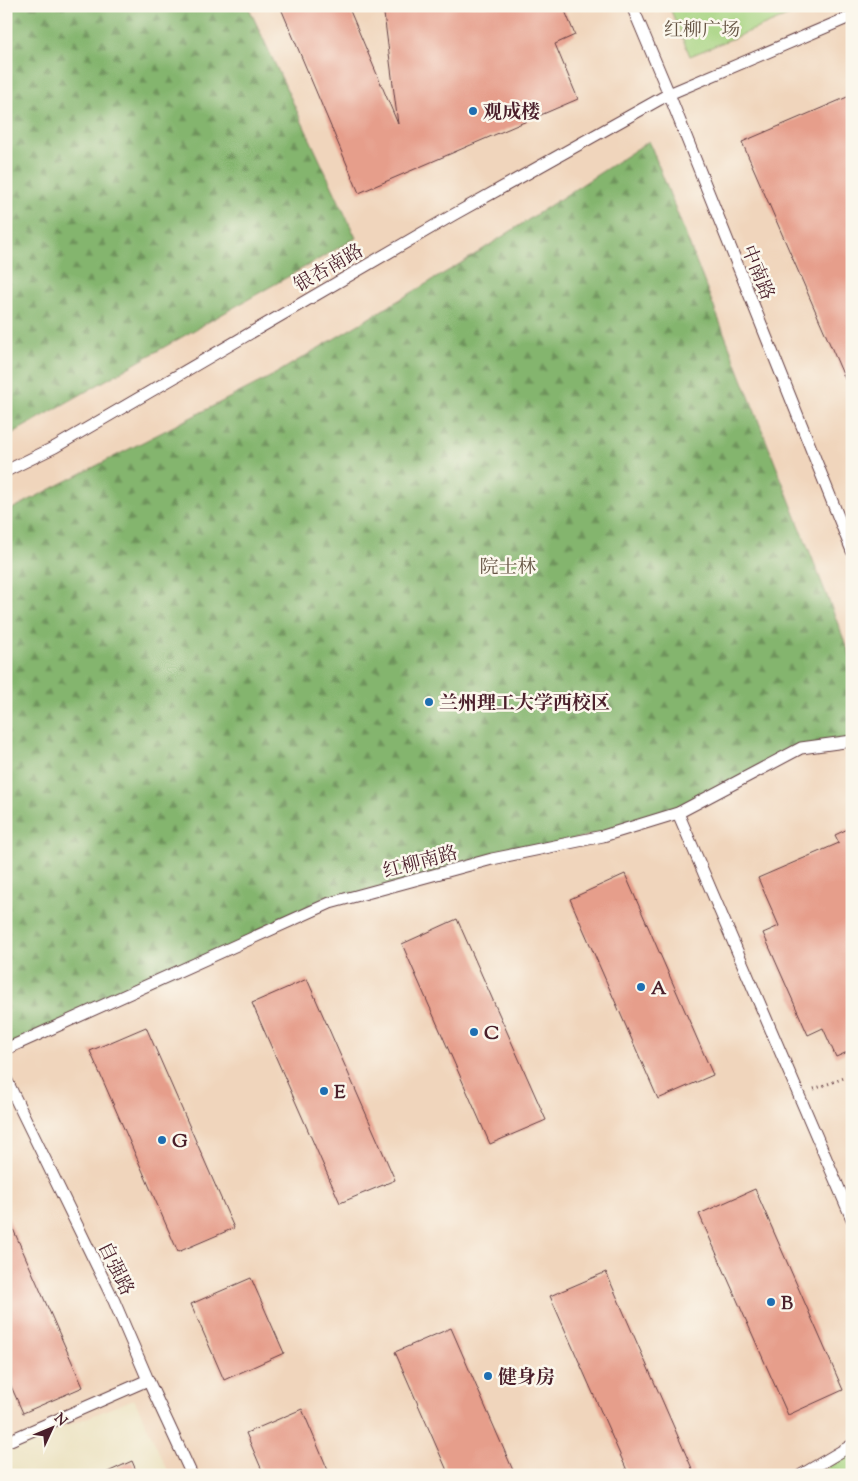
<svg xmlns="http://www.w3.org/2000/svg" width="858" height="1481" viewBox="0 0 858 1481" font-family="'Sorts Mill Goudy','Noto Serif SC',serif">
<defs>
<pattern id="forest-firs" width="22" height="20" patternUnits="userSpaceOnUse" patternTransform="scale(1.25)"><rect width="22" height="20" fill="#84b56e"/><path d="M5 1l3.5 6h-7zM16 11l3.5 6h-7z" fill="#6e935b"/></pattern>
</defs>
<rect width="100%" height="100%" fill="#fbf7ec"/>
<filter id="ink" filterUnits="userSpaceOnUse"><feTurbulence type="fractalNoise" baseFrequency=".02" numOctaves="2"/><feDisplacementMap in="SourceGraphic" scale="10" xChannelSelector="R" yChannelSelector="G"/><feConvolveMatrix kernelMatrix="1 2 1 2 8 2 1 2 1" color-interpolation-filters="sRGB"/></filter>
<filter id="wash" filterUnits="userSpaceOnUse"><feTurbulence type="fractalNoise" baseFrequency=".0096" numOctaves="4" result="noise"/><feDisplacementMap in="SourceGraphic" scale="20" xChannelSelector="R" yChannelSelector="G"/><feGaussianBlur stdDeviation="1.12" result="paint"/><feColorMatrix in="noise" values="0 0 0 0 0 0 0 0 0 0 0 0 0 0 0 0 0 1.4 0 .05"/><feComposite in="paint" operator="in"/></filter>
<g filter="url(#wash)">
<rect width="100%" height="100%" fill="#ede4c5"/>
<path fill="#f0d5bc" d="M 6,6 L 852,6 L 852,1475 L 170,1475 L 134,1399 L 6,1450 Z"/>
<g fill="url(#forest-firs)" stroke="#676a4c">
<path d="M 6,6 L 248,6 L 356,238 L 6,437 Z"/>
<path d="M 649,141 L 852,660 L 852,741 L 801,748 L 678,813 L 341,898 L 6,1049 L 6,512 L 270,377 L 468,259 Z"/>
</g>
<g fill="#a6d380" stroke="#787956">
<path d="M 669,6 L 811,6 L 690,56 Z"/>
<path d="M 852,1450 L 852,1475 L 817,1475 Z"/>
</g>
<g id="blocks">
<g fill="#e69e8b">
<path d="M 280,6 L 348,6 L 398,124 L 383,6 L 563,6 L 575,35 L 555,44 L 578,99 L 359,193 Z"/>
<path d="M 852,95 L 852,395 L 742,142 Z"/>
<path d="M 852,827 L 852,1050 L 836,1057 L 823,1028 L 808,1035 L 763,933 L 779,926 L 758,878 L 839,843 L 835,835 Z"/>
<path d="M 625,874 L 713,1075 L 658,1099 L 570,899 Z"/>
<path d="M 457,919 L 546,1120 L 490,1144 L 402,944 Z"/>
<path d="M 307,979 L 395,1180 L 340,1203 L 252,1003 Z"/>
<path d="M 146,1027 L 234,1228 L 178,1252 L 90,1051 Z"/>
<path d="M 755,1189 L 843,1390 L 788,1415 L 699,1214 Z"/>
<path d="M 6,1213 L 83,1387 L 23,1413 L 6,1375 Z"/>
<path d="M 606,1272 L 694,1473 L 689,1475 L 629,1475 L 550,1296 Z"/>
<path d="M 251,1278 L 284,1353 L 224,1380 L 191,1304 Z"/>
<path d="M 451,1328 L 515,1475 L 449,1475 L 395,1352 Z"/>
<path d="M 302,1409 L 330,1475 L 264,1475 L 246,1433 Z"/>
<path d="M 132,1461 L 138,1475 L 101,1475 Z"/>
</g>
</g>
</g>
<g filter="url(#ink)">
<use href="#blocks" fill-opacity="0" stroke="#623d42" stroke-width="1"/>
<g fill="none" stroke-linecap="round" stroke-linejoin="round">
<defs>
<g id="lane">
<path d="M 632,6 L 669,94 L 852,551"/>
<path d="M 6,471 L 55,447 L 453,215 L 669,94 L 852,16"/>
<path d="M 678,813 L 852,1219"/>
<path d="M 6,1049 L 330,903 L 492,859 L 603,836 L 678,813 L 801,748 L 852,741"/>
<path d="M 6,1079 L 114,1301 L 148,1380 L 192,1475"/>
<path d="M 6,1442 L 148,1380"/>
<path d="M 801,1475 L 852,1445"/>
</g>
</defs>
<use href="#lane" stroke="#623d42" stroke-width="13"/>
<path stroke="#623d42" stroke-width="3" stroke-dasharray="1 4" stroke-linecap="butt" d="M 814,1089 L 852,1075"/>
<use href="#lane" stroke="#fff" stroke-width="11"/>
</g>
</g>
<g fill="#1f6fb2" stroke="#fbf7ec" stroke-width="2">
<circle cx="473" cy="111" r="5"/>
<circle cx="429" cy="702" r="5"/>
<circle cx="641" cy="987" r="5"/>
<circle cx="474" cy="1032" r="5"/>
<circle cx="324" cy="1091" r="5"/>
<circle cx="162" cy="1140" r="5"/>
<circle cx="771" cy="1302" r="5"/>
<circle cx="488" cy="1376" r="5"/>
</g>
<g text-anchor="middle" stroke-width="5" stroke-linejoin="round" paint-order="stroke">
<g font-size="19" fill="#654" stroke="#fbf7ec">
<text x="702" y="36">红柳广场</text>
<text x="508" y="573">院士林</text>
</g>
<g font-size="19" font-weight="bold" fill="#4a1f2b" stroke="#fbf7ec" text-anchor="start">
<text x="483" y="118">观成楼</text>
<text x="439" y="709">兰州理工大学西校区</text>
<text x="651" y="994">A</text>
<text x="484" y="1039">C</text>
<text x="334" y="1098">E</text>
<text x="172" y="1147">G</text>
<text x="781" y="1309">B</text>
<text x="498" y="1383">健身房</text>
</g>
<g font-size="19" fill="#4a1f2b" stroke="#fbf7ec">
<text transform="translate(328 267) rotate(-30)" y="7">银杏南路</text>
<text transform="translate(759 272) rotate(68)" y="7">中南路</text>
<text transform="translate(420 861) rotate(-15)" y="7">红柳南路</text>
<text transform="translate(117 1268) rotate(64)" y="7">自强路</text>
</g>
</g>
<rect width="858" height="1481" fill="none" stroke="#fbf7ec" stroke-width="25"/>
<g transform="translate(52 1428) rotate(46)" stroke="#fbf7ec" stroke-width="4" paint-order="stroke">
<path d="M0-4L9 19L0 12L-9 19Z" fill="#4a1f2b"/>
<text y="-8" font-size="14" font-weight="bold" text-anchor="middle" fill="#4a1f2b">N</text>
</g>
</svg>
